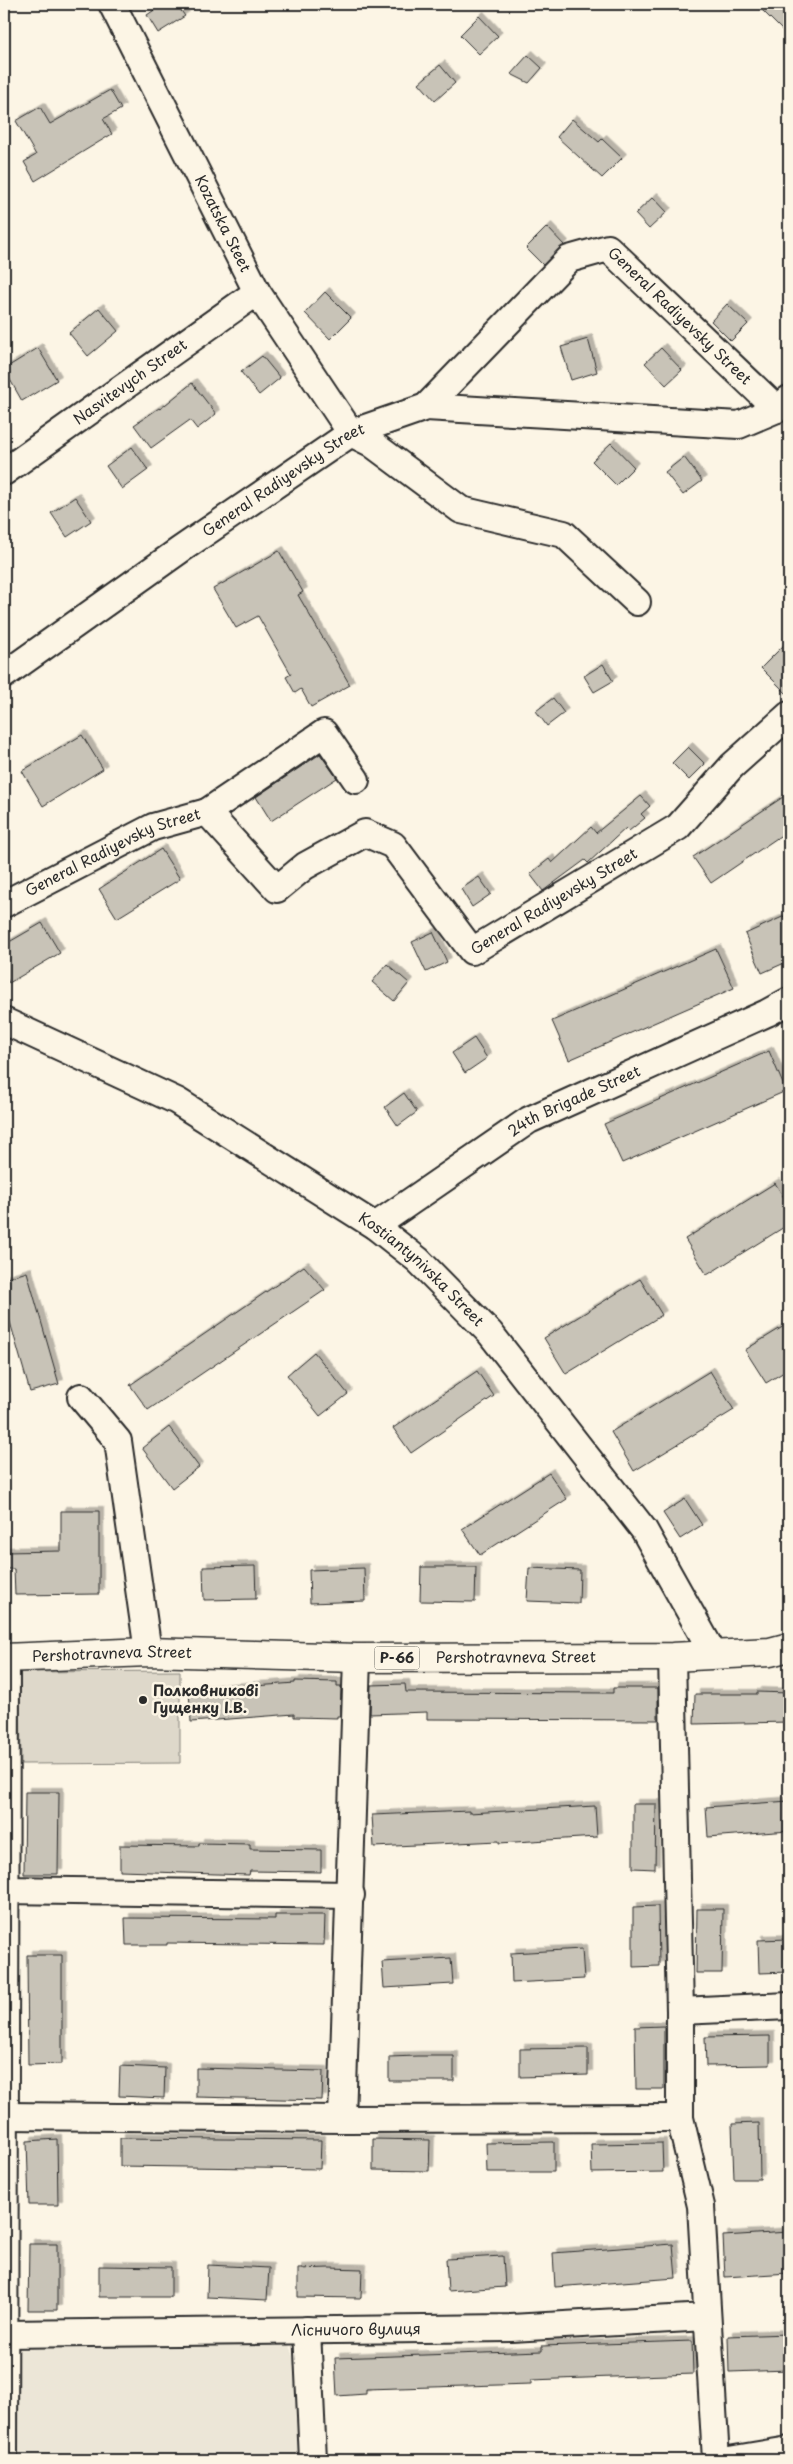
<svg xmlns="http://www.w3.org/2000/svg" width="793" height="2464" viewBox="0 0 793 2464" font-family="'Playpen Sans',sans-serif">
<defs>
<filter id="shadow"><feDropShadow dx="4.5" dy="-4.5" stdDeviation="0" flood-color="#0004"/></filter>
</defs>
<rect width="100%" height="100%" fill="#fcf5e5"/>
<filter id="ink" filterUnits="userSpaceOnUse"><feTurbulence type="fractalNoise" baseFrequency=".02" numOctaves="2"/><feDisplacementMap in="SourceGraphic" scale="10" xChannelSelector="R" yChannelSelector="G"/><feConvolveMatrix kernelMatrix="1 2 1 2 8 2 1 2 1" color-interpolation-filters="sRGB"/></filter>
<g filter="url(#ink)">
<path fill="#ece6d7" d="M 270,2337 L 284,2341 L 289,2345 L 294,2360 L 298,2460 L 4,2460 L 16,2350 Z"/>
<path fill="#ded8ca" stroke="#84827a" d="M 180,1671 L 180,1763 L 21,1764 L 20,1672 Z"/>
<g fill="#c8c3b7" stroke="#2b2b2b" filter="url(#shadow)">
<path d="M 163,4 L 176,4 L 185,16 L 158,33 L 147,15 Z"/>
<path d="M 756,4 L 789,4 L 789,37 Z"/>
<path d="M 479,16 L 498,36 L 479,54 L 460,35 Z"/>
<path d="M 528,55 L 542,68 L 529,83 L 511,74 Z"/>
<path d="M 440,65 L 455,83 L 435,101 L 419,83 Z"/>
<path d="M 110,90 L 121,109 L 103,119 L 112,134 L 35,181 L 24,162 L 36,155 L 16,121 L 40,107 L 50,124 Z"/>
<path d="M 572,119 L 599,142 L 602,139 L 622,158 L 602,178 L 557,137 Z"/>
<path d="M 653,197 L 667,212 L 649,229 L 635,214 Z"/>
<path d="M 547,227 L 564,245 L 543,265 L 526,248 Z"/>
<path d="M 325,292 L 351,318 L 330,339 L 305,313 Z"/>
<path d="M 727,304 L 748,324 L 731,341 L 711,321 Z"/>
<path d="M 99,308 L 118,331 L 88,356 L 69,333 Z"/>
<path d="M 588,339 L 597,372 L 571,380 L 561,347 Z"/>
<path d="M 38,348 L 57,380 L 22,401 L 4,369 Z"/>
<path d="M 661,348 L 682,370 L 666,385 L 645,363 Z"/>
<path d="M 262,356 L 280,378 L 259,395 L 241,372 Z"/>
<path d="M 192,383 L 216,414 L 197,429 L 190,420 L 151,448 L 134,425 L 159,408 L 160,409 Z"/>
<path d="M 611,443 L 634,467 L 616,485 L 592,461 Z"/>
<path d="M 132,447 L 148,470 L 122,489 L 106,466 Z"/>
<path d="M 684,457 L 702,481 L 683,495 L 665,472 Z"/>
<path d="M 75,497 L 91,521 L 67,537 L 51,513 Z"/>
<path d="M 279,551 L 303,592 L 298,595 L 350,685 L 311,707 L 301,689 L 295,693 L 286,677 L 291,674 L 258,616 L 236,628 L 213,589 Z"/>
<path d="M 789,640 L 789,696 L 761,668 Z"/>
<path d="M 603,664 L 613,681 L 594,692 L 584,676 Z"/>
<path d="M 553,698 L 564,713 L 547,726 L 536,711 Z"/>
<path d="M 82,735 L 103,769 L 43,806 L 22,771 Z"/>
<path d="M 688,747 L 705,764 L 689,780 L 672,763 Z"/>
<path d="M 320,754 L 337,778 L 271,821 L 256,797 Z"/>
<path d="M 789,793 L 789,830 L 711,883 L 693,857 Z"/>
<path d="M 641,796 L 650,806 L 641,814 L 645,818 L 629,831 L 626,828 L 588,863 L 585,860 L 543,891 L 530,874 L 549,859 L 552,863 L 591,827 L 596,833 Z"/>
<path d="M 161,849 L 180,879 L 117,918 L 99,889 Z"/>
<path d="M 479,877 L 491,894 L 472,907 L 461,889 Z"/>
<path d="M 789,914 L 789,961 L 762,973 L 745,934 Z"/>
<path d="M 42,923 L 60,953 L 9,983 L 4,974 L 4,945 Z"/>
<path d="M 433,932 L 447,962 L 426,972 L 412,942 Z"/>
<path d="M 716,949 L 734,988 L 569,1060 L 552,1021 Z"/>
<path d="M 387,964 L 409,983 L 394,1001 L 372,982 Z"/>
<path d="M 474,1038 L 487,1058 L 465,1073 L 452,1053 Z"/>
<path d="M 769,1051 L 786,1091 L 622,1163 L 604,1124 Z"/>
<path d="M 404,1093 L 417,1112 L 398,1126 L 385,1107 Z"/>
<path d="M 775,1183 L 789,1206 L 789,1224 L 707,1275 L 685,1239 Z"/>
<path d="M 304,1266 L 325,1290 L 148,1410 L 130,1385 Z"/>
<path d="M 27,1272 L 59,1384 L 30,1392 L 4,1301 L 4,1279 Z"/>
<path d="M 640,1279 L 662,1315 L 566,1374 L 544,1338 Z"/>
<path d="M 789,1323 L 789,1369 L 766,1383 L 745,1350 Z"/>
<path d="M 314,1352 L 348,1394 L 320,1416 L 287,1375 Z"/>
<path d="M 477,1371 L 494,1396 L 411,1453 L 393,1428 Z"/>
<path d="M 710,1371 L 734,1410 L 634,1471 L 611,1432 Z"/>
<path d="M 169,1427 L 199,1467 L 172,1488 L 142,1448 Z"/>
<path d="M 549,1473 L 567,1499 L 480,1555 L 462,1529 Z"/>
<path d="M 685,1499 L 702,1525 L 680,1539 L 663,1513 Z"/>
<path d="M 61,1511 L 99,1511 L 99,1594 L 15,1595 L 14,1569 L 4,1569 L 4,1552 L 61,1551 Z"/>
<path d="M 255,1566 L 256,1599 L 204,1600 L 203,1567 Z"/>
<path d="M 421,1567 L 476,1567 L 475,1602 L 420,1601 Z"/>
<path d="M 364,1568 L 365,1601 L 310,1603 L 309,1570 Z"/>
<path d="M 529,1568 L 580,1570 L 579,1603 L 527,1601 Z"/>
<path d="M 295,1681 L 337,1682 L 337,1686 L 341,1686 L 340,1716 L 337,1716 L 337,1718 L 294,1717 L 294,1714 L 191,1722 L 189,1691 L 295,1683 Z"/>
<path d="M 405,1684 L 406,1692 L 613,1693 L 613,1688 L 658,1688 L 658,1720 L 427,1719 L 427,1712 L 370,1714 L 371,1685 Z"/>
<path d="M 757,1692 L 789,1693 L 789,1722 L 694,1724 L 695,1694 L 757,1694 Z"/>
<path d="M 25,1792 L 59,1792 L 58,1874 L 24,1874 Z"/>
<path d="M 789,1801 L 789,1831 L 708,1837 L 706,1807 Z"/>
<path d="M 633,1804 L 656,1804 L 655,1869 L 633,1868 Z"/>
<path d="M 595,1806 L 597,1837 L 499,1843 L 499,1841 L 374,1847 L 372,1815 L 469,1811 L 469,1813 Z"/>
<path d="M 199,1843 L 250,1844 L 250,1849 L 321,1850 L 321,1872 L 250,1871 L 249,1875 L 120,1871 L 120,1845 L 199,1846 Z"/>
<path d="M 658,1906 L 659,1966 L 633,1967 L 633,1907 Z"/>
<path d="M 697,1909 L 723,1909 L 722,1973 L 696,1973 Z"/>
<path d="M 275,1915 L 325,1915 L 324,1945 L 167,1943 L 167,1945 L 126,1945 L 125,1918 L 275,1919 Z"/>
<path d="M 789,1939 L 789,1972 L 759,1973 L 758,1940 Z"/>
<path d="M 582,1949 L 584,1979 L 512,1983 L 511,1953 Z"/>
<path d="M 27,1955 L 62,1955 L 62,2064 L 28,2065 Z"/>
<path d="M 451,1958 L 453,1984 L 384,1988 L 382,1962 Z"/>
<path d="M 664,2026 L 664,2089 L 636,2089 L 635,2027 Z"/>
<path d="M 770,2036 L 770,2065 L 706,2066 L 705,2037 Z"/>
<path d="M 588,2048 L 588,2075 L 520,2077 L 520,2049 Z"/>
<path d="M 417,2056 L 454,2056 L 454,2081 L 389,2081 L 389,2057 Z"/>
<path d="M 120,2066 L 165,2068 L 164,2098 L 119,2096 Z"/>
<path d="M 196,2068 L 323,2071 L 322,2100 L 196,2097 Z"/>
<path d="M 759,2123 L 760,2179 L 734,2179 L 732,2124 Z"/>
<path d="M 120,2138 L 321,2140 L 320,2169 L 120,2166 Z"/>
<path d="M 57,2139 L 58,2205 L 29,2205 L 27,2141 Z"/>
<path d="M 373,2139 L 430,2140 L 429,2171 L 373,2170 Z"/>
<path d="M 554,2142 L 554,2172 L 487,2172 L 486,2143 Z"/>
<path d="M 662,2143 L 663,2172 L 592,2173 L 591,2144 Z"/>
<path d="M 789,2232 L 789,2273 L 725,2277 L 723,2236 Z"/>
<path d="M 29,2244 L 57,2244 L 57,2310 L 28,2310 Z"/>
<path d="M 673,2244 L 676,2278 L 555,2287 L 553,2253 Z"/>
<path d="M 503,2256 L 505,2287 L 448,2291 L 446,2259 Z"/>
<path d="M 208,2265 L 269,2268 L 267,2300 L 207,2297 Z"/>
<path d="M 99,2266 L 171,2267 L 171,2297 L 99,2297 Z"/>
<path d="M 329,2268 L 362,2269 L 361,2298 L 298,2297 L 298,2269 Z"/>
<path d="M 789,2334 L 789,2370 L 729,2372 L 728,2336 Z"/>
<path d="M 692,2341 L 693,2374 L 531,2380 L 531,2384 L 366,2389 L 366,2394 L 337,2396 L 335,2358 L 542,2351 L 542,2346 Z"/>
</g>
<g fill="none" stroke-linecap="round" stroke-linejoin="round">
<defs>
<g id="minor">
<path id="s1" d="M 112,4 L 257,292 L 351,433 L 371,443 L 461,510 L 564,534 L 637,602"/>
<path id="s2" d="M 426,407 L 569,259 L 608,248 L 777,409"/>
<path id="s3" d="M 4,472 L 257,292"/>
<path id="s4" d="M 4,675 L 180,550 L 351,433 L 426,407 L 739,425 L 777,409 L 789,399"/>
<path d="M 207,812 L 324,733 L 356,780"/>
<path id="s5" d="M 4,904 L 153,827 L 207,812 L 277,889 L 305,866 L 365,833 L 393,845 L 472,951 L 678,827 L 732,766 L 789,715"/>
<path id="s6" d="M 4,1021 L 177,1101 L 375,1226 L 418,1260 L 490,1333 L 644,1530 L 714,1655"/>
<path id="s7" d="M 375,1226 L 529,1120 L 767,1013 L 789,1001"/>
<path d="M 81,1397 L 118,1441 L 148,1652"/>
<path d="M 672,1657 L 680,2011 L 680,2118 L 701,2206 L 716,2460"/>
<path d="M 4,1890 L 351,1895"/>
<path d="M 680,2011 L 789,2006"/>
<path d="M 4,2116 L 342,2119 L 680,2118"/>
<path d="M 342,2119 L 357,1658"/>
<path d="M 307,2330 L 313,2460"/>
<path id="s8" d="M 5,2334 L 511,2328 L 707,2317"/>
<path d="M 4,2460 L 6,1658"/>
<path d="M 729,2460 L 789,2450"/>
</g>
<g id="major">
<path id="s9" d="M 4,1658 L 148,1652 L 357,1658 L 672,1657 L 770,1652 L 789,1647"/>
</g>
</defs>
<use href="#minor" stroke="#2b2b2b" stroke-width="30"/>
<use href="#major" stroke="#2b2b2b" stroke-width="31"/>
<use href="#minor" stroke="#fcf5e5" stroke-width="26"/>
<use href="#major" stroke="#fcf5e5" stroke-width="28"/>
</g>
</g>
<circle fill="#2b2b2b" stroke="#fcf5e5" stroke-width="2" cx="143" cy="1700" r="5"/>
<g text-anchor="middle" stroke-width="5" stroke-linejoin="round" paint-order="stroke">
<rect fill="#fcf5e5" stroke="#6a6863" stroke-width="1" x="374.5" y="1646.5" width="45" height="23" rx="4"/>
<g font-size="14" font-weight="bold" fill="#2b2b2b">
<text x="397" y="1663">Р-66</text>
</g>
<g font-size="15" fill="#2b2b2b" stroke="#fcf5e5">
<text dy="5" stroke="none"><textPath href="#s1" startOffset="246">Kozatska Steet</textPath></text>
<text dy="5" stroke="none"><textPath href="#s2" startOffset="345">General Radiyevsky Street</textPath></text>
<text dy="5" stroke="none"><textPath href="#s3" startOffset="155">Nasvitevych Street</textPath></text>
<text dy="5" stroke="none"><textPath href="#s4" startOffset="341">General Radiyevsky Street</textPath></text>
<text dy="5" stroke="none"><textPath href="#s5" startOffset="121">General Radiyevsky Street</textPath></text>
<text dy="5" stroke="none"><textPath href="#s5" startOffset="691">General Radiyevsky Street</textPath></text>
<text dy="5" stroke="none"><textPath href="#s7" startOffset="236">24th Brigade Street</textPath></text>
<text dy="5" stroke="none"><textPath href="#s6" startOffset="488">Kostiantynivska Street</textPath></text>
<text dy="5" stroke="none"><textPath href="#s9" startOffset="108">Pershotravneva Street</textPath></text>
<text dy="5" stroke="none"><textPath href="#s9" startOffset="512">Pershotravneva Street</textPath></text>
<text dy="5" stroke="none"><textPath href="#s8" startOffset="351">Лісничого вулиця</textPath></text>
</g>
<g font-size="15" font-weight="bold" fill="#2b2b2b" stroke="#fcf5e5" text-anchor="start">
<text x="153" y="1696">Полковникові<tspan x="153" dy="17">Гущенку І.В.</tspan></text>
</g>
</g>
<rect width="793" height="2464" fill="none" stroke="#fcf5e5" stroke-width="20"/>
<rect x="10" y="10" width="773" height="2444" fill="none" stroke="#2b2b2b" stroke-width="2" filter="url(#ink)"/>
</svg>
